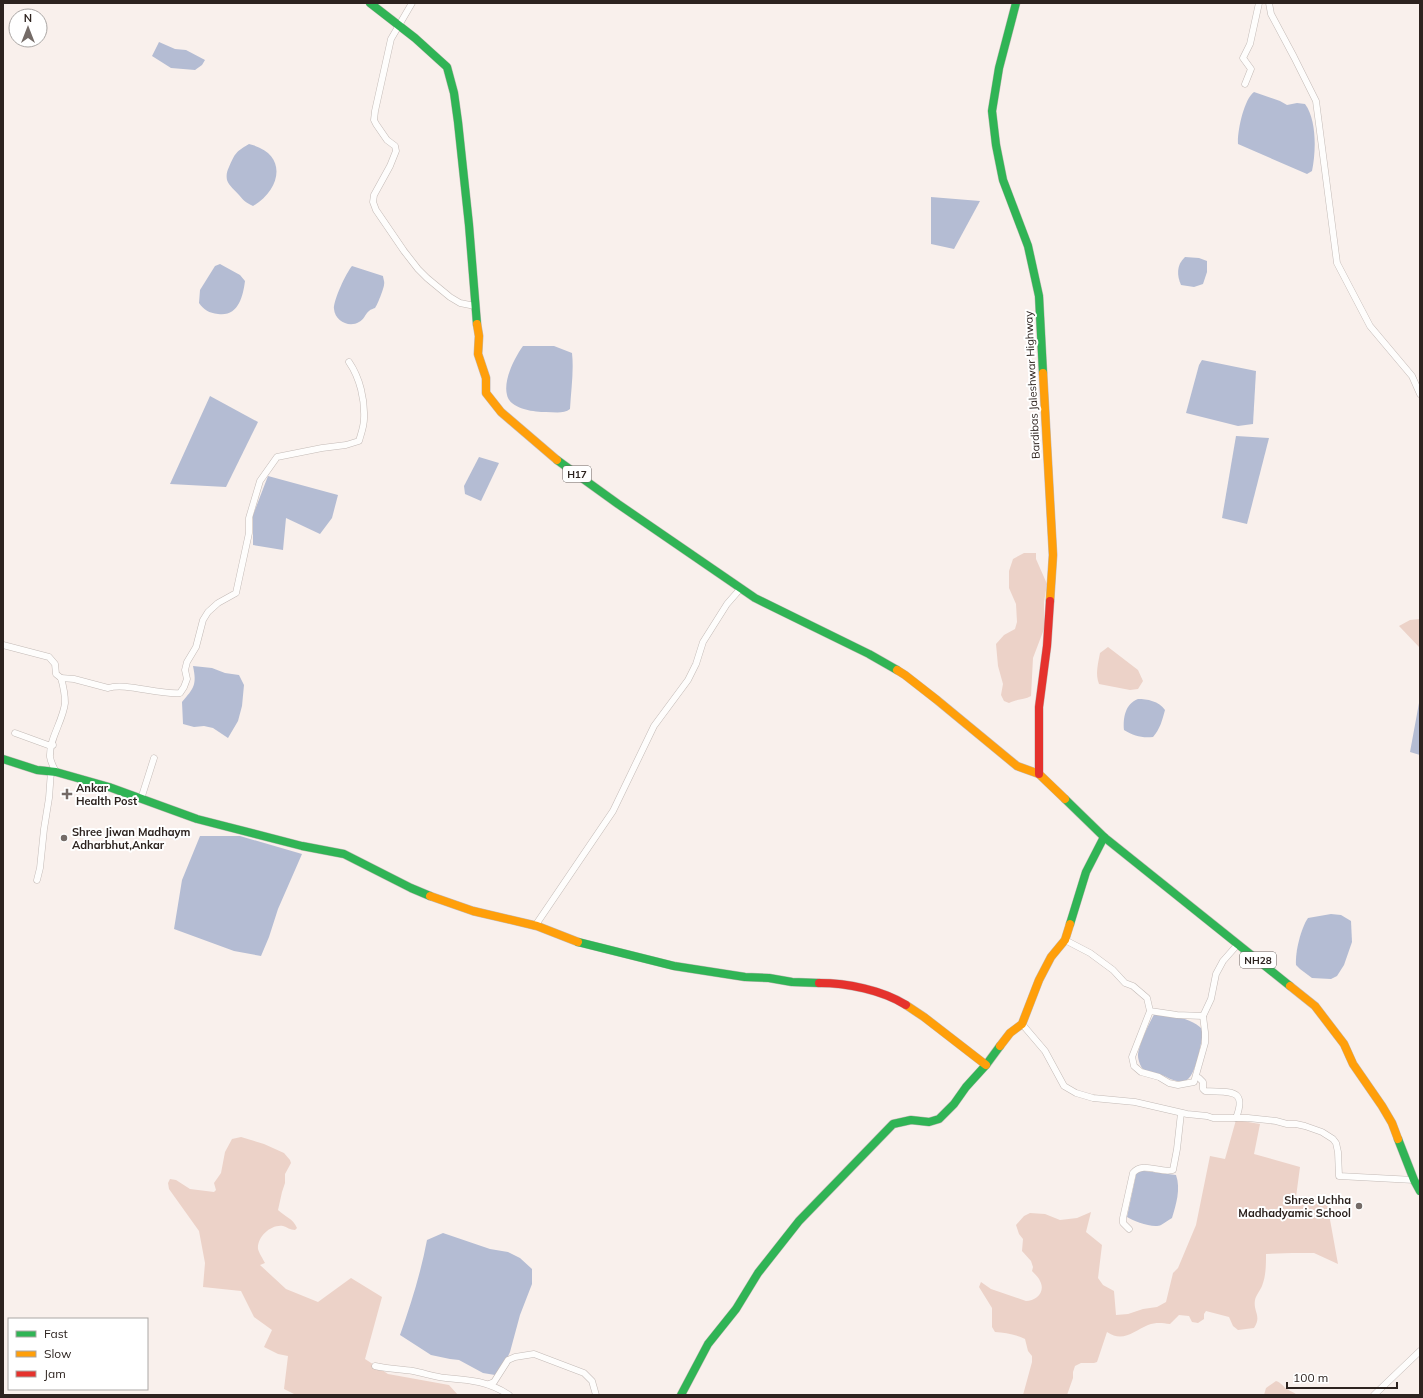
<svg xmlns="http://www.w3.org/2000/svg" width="1423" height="1398" viewBox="0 0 1423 1398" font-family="Mulish,sans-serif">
<rect width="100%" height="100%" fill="#f9f0ec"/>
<g fill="#ecd2c8">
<path d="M 1024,553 L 1036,553 L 1036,559 L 1047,584 L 1044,602 L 1044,629 L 1033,658 L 1031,696 C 1024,700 1016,699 1009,703 L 1004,701 L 1001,695 L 1003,684 L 998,666 L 996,644 L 1004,635 L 1015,629 L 1017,622 L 1016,604 L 1009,588 L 1009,571 L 1013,559 Z"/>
<path d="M 1420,619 L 1420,648 L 1399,626 L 1410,620 Z"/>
<path d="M 1108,647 L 1138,670 L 1143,681 L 1138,689 L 1130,690 L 1099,684 C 1095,674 1098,664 1100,653 Z"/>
<path d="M 1236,1120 L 1260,1124 L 1254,1154 L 1300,1167 L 1296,1197 L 1327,1203 L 1338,1264 L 1314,1253 L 1292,1253 L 1266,1254 C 1266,1265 1266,1276 1262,1286 C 1260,1291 1256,1295 1255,1300 C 1253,1312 1262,1316 1254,1328 L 1238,1330 L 1233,1326 L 1229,1317 L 1206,1311 L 1204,1314 L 1204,1319 L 1198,1323 L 1192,1322 L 1189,1316 L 1179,1315 L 1170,1324 C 1162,1323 1156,1322 1148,1325 C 1134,1331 1123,1343 1107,1332 L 1097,1362 L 1094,1363 L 1081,1363 L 1075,1366 L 1073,1372 L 1073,1378 L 1067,1395 L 1023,1395 L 1032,1362 L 1032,1356 L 1028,1351 L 1025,1339 C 1015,1334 1005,1333 995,1332 L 992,1327 L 992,1308 L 979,1287 L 981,1282 L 991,1289 L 1026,1301 C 1036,1301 1046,1292 1040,1281 C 1039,1278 1035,1274 1032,1271 L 1033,1267 L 1031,1261 L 1022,1251 L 1023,1239 L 1019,1234 L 1016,1225 L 1024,1216 L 1030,1213 L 1045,1214 L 1060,1220 L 1077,1218 L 1091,1212 L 1086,1232 L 1102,1245 L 1098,1278 L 1103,1285 L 1114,1291 L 1116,1315 L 1128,1314 L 1143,1309 L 1157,1307 L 1166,1302 L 1173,1273 L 1178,1268 L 1196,1225 L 1210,1156 L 1225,1159 Z"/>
<path d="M 241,1137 L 264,1144 L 284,1153 L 290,1160 L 291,1163 L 285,1174 L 285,1183 L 282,1192 L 278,1210 C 285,1217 293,1218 297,1228 L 295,1230 C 290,1230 287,1227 283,1226 C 271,1224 257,1237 258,1249 C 259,1253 263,1259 265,1263 L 260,1265 L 286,1289 L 318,1302 L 351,1278 L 382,1297 L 365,1359 L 388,1374 L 449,1385 L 458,1395 L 296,1395 L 284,1389 L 288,1356 L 278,1354 L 264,1347 L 272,1330 L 254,1317 L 241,1291 L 203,1287 L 205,1263 L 199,1231 L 169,1189 L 168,1183 L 170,1179 L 176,1180 L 190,1189 L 214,1192 L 216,1190 L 214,1183 L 221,1173 L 225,1152 L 232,1139 Z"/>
<path d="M 1276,1381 C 1282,1383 1283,1387 1287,1389 C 1291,1392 1294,1392 1297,1395 L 1264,1395 L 1266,1388 Z"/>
</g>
<g fill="#b4bcd3">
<path d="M 159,42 L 175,49 L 186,50 L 205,60 L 202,65 L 195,70 L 171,68 L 152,56 Z"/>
<path d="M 1254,92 L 1280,101 L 1287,105 L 1297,103 L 1305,104 C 1317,120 1316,152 1312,171 L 1307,174 L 1238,144 C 1237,132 1244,99 1254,92 Z"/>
<path d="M 249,144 C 288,153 282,189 253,206 C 244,201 245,202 239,195 C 235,190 229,186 227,180 C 226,175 227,171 229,167 C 235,154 235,152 249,144 Z"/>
<path d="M 931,197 L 980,201 L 954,249 L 931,244 Z"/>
<path d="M 1185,257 L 1199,258 L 1207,261 L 1207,272 L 1203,284 L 1194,287 L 1181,285 C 1177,276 1176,265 1185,257 Z"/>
<path d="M 220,264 L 240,275 L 245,281 C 243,297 238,317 218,314 C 209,313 204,310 199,303 L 200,290 L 215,266 Z"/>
<path d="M 352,266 L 383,276 C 383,278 385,282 384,285 C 384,288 377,306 375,308 C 373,309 371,309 369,311 C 365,314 364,320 359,322 C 349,328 335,321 334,309 C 333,301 346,273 352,266 Z"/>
<path d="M 523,346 L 554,346 L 572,353 C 574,371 571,390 570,409 C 564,414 554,412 546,412 C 534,412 510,409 507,395 C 503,380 515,357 523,346 Z"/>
<path d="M 1202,360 L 1256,371 L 1253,424 L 1238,426 L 1186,413 L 1199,365 Z"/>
<path d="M 210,396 L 258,422 L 226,487 L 170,484 Z"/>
<path d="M 1236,436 L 1269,438 L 1247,524 L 1222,518 Z"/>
<path d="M 479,457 L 499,463 L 481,501 L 465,494 L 464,486 Z"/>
<path d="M 268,476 L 338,495 L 332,518 L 320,534 L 286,518 L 283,550 L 253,545 L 253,515 Z"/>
<path d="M 193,666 L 212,668 L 225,673 L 239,675 L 244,685 L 242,706 L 238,721 L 228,738 L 213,728 L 204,726 L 194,727 L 183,724 L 182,702 C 194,688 197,685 193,666 Z"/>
<path d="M 1420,681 L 1420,755 L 1410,752 L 1419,703 Z"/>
<path d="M 1138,699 C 1147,699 1159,701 1165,710 C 1162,721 1160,729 1153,737 C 1141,738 1134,736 1124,730 C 1123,718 1125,704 1138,699 Z"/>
<path d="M 200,836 L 240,836 L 302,854 L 278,909 L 269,937 L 261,956 L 234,951 L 174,929 L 182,880 Z"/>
<path d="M 1331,914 L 1341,915 L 1351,921 L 1352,942 L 1344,965 L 1337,976 L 1331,979 L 1312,978 L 1300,969 L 1296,965 C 1295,952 1301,928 1308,918 Z"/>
<path d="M 1155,1013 C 1172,1016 1191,1017 1203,1030 C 1202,1040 1196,1078 1185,1081 C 1176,1083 1169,1078 1162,1075 C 1155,1073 1146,1073 1142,1068 C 1140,1065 1138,1059 1138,1056 C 1138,1046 1150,1021 1155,1013 Z"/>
<path d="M 1137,1170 L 1176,1175 C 1181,1189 1176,1205 1172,1218 C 1168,1220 1165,1223 1161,1225 C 1154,1229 1133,1221 1127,1217 Z"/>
<path d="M 443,1233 L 490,1249 L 508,1252 L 520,1258 L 532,1269 L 532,1284 L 520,1315 L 510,1352 L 502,1369 L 495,1375 L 483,1373 L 459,1360 L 450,1359 L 431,1355 L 400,1335 C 411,1304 421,1272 427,1240 Z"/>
</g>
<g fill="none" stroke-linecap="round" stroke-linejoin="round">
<defs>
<g id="street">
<path d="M 412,3 L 391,39 L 375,111 L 374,120 L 376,124 L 387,140 L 395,146 L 396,151 L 390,166 L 374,195 L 373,202 L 376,210 L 404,251 L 418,269 L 427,278 L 450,297 L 460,303 L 475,306"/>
<path d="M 1269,3 L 1271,14 L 1294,57 L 1316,101 L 1337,263 L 1370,326 L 1412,376 L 1420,394"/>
<path d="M 1245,84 L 1251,69 L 1243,58 L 1250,44 L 1259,3"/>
<path d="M 3,645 L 49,657 L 55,664 L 56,674 L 61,678 C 63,685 65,695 65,703 C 63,721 49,739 50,757 C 51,763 54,768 56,772"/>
<path d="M 61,678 L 74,679 L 108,688 C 125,682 158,695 180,693 L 184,687 L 187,679 L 185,670 L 187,662 L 196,647 L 203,620 L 208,612 L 218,603 L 236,593 L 249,533 L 249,518 L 260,481 L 277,457 L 322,448 L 346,445 L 359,441 C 361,434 364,426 364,419 C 365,400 360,378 349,362"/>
<path d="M 15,733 L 48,745 L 53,745"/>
<path d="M 141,799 L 154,758"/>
<path d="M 37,880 L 40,868 L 44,829 L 49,798 L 51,771"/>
<path d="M 535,926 L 613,811 L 654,726 L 688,680 L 696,664 L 703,642 L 727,604 L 741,588"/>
<path d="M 1065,940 L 1090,953 L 1113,970 L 1125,983 L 1133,986 L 1147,998 L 1150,1011 L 1177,1015 L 1203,1016 L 1211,999 L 1216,974 L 1223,961 L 1238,944"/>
<path d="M 1150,1011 L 1132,1057 L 1134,1066 L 1141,1072 L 1159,1077 L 1169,1083 L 1178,1085 L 1194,1082 L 1205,1043 L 1205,1032 L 1203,1016"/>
<path d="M 1022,1024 L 1045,1051 L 1064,1086 L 1076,1093 L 1093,1098 L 1135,1102 L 1187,1114 L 1207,1116 L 1213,1118 L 1248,1118 L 1276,1121 L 1287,1124 L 1296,1124 L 1305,1126 L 1322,1132 L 1333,1139 L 1336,1143 L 1338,1152 L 1339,1176 L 1414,1180"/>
<path d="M 1196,1077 L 1199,1078 L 1203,1082 L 1203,1089 L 1205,1091 C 1228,1093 1248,1087 1236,1118"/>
<path d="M 1129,1229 L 1123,1223 L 1123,1218 L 1133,1173 C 1143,1161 1161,1174 1173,1170 L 1177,1149 L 1181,1113"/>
<path d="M 375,1366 C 388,1369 400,1369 413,1371 C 424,1373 435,1377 446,1378 C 470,1380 488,1381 509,1395"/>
<path d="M 489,1384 L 494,1382 L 508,1360 L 515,1357 L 534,1354 L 584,1373 L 592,1381 L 596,1395"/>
<path d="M 1374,1395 L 1420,1351"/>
</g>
<g id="fast">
<path d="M 370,3 L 415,38 L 447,67 L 454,93 L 458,122 L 469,225 L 477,324"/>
<path d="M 1016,3 L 999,68 L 992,111 L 996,145 L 1003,180 L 1028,246 L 1039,296 L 1043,373"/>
<path d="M 557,460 L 618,504 L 755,598 L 869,654 L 897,670"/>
<path d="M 3,759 L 37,770 L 56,772 L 109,787 L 197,819 L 302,846 L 344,854 L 411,888 L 430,896"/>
<path d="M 1065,799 L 1104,837 L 1290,986"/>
<path d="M 1070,924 L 1086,872 L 1104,837"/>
<path d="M 578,942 L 674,966 L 745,977 L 769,978 L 792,982 L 819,983"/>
<path d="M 1398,1139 L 1414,1180 L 1420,1191"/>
<path d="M 681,1395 L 708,1344 L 736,1309 L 758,1273 L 799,1221 L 893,1124 L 911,1120 L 929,1122 L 939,1119 L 954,1104 L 966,1087 L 986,1065 L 1000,1046"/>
</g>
<g id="slow">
<path d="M 477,324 L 479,336 L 478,354 L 486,378 L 486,393 L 501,412 L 557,460"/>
<path d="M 1043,373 L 1053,555 L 1050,601"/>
<path d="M 897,670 L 905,675 L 937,700 L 1017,766 L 1039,774 L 1065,799"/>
<path d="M 430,896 L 473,911 L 537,926 L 578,942"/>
<path d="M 1290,986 L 1315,1006 L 1344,1044 L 1353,1064 L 1382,1106 L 1392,1123 L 1398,1139"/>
<path d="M 906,1005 L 924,1017 L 986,1065"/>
<path d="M 1000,1046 L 1010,1033 L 1022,1024 L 1039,980 L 1051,957 L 1065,940 L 1070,924"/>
</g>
<g id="jam">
<path d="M 1039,774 L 1039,707 L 1047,646 L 1050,601"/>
<path d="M 819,983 C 847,983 882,990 906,1005"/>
</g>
</defs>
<use href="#street" stroke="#c3bab6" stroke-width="7"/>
<use href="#fast" stroke="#c3bab6" stroke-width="9"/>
<use href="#slow" stroke="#c3bab6" stroke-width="9"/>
<use href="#jam" stroke="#c3bab6" stroke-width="9"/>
<use href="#street" stroke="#fefdfc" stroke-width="6"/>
<use href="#fast" stroke="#30b455" stroke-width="8"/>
<use href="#slow" stroke="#ff9f0a" stroke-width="8"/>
<use href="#jam" stroke="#e5322d" stroke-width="8"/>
</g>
<g fill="#746b67" stroke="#fff" stroke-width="1.5">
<path d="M65 788h4v4h4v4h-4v4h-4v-4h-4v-4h4z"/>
<circle cx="64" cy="838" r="4"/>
<circle cx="1359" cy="1206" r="4"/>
</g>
<g text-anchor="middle" stroke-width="4" stroke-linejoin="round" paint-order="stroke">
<g fill="#fff" stroke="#6c6562" stroke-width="1">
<rect x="563" y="466" width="28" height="16" rx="3"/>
<rect x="1240" y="952" width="36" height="16" rx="3"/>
</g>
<g font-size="10" font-weight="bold" fill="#2d231f">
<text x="577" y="478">H17</text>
<text x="1258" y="964">NH28</text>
</g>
<g font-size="11" fill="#2d231f" stroke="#fff">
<text transform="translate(1032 385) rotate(-93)" y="4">Bardibas Jaleshwar Highway</text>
</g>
<g font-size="11" font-weight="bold" fill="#2d231f" stroke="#fff" text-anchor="start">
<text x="76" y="792">Ankar<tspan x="76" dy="13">Health Post</tspan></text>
<text x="72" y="836">Shree Jiwan Madhaym<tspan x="72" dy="13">Adharbhut,Ankar</tspan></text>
<text x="1351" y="1204" text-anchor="end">Shree Uchha<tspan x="1351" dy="13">Madhadyamic School</tspan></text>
</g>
</g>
<rect width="1423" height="1398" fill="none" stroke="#2d231f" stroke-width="8"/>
<rect x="8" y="1318" width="140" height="72" fill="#ffffff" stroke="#aba7a5"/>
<rect x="16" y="1331" width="20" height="6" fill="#30b455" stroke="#aba7a5"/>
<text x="44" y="1338" font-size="12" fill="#2d231f">Fast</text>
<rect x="16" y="1351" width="20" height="6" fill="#ff9f0a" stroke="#aba7a5"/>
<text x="44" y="1358" font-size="12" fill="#2d231f">Slow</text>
<rect x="16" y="1371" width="20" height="6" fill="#e5322d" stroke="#aba7a5"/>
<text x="44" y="1378" font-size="12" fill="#2d231f">Jam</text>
<g transform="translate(28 28)"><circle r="19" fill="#ffffff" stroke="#aba7a5"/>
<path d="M0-3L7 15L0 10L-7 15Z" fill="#746b67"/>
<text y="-6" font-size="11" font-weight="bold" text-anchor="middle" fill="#2d231f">N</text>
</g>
<path d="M1287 1382v6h110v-6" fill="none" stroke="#2d231f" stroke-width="2"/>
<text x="1293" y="1382" font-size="12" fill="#2d231f" stroke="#ffffff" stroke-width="3" paint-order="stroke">100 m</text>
</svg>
